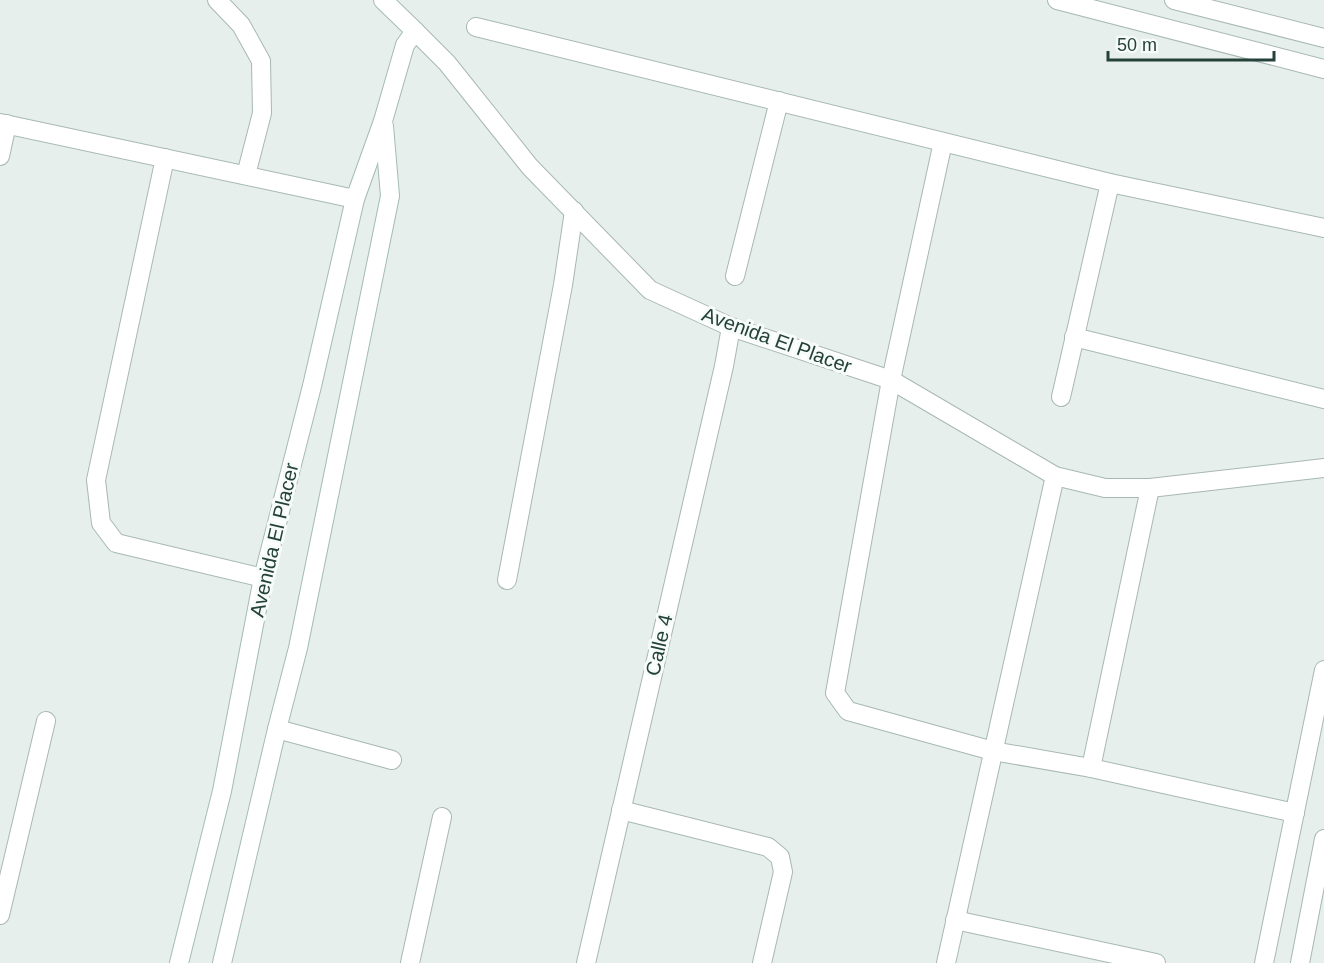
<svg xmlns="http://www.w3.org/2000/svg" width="1324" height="963" viewBox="0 0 1324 963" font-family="Arial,sans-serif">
<rect width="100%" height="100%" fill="#e6efeb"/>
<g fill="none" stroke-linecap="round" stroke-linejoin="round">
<defs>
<g id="street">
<path d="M 217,0 L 241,25 L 261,61 L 262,113 L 246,175"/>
<path d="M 1057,0 L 1324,69"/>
<path d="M 1174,0 L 1324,38"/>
<path d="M 476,27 L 1110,183 L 1324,228"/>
<path d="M 415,31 L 447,63 L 530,167 L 650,290 L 731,327 L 891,380 L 1055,476 L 1105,488 L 1150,488 L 1324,468"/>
<path d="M 0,123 L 355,199"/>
<path d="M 943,142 L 891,380 L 835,693 L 848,711 L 993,751 L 1091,768 L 1295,813"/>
<path d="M 0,156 L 7,124"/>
<path d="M 165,158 L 96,480 L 101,523 L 116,543 L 263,578"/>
<path d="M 735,276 L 779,101"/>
<path d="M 1074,337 L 1324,399"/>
<path d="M 1061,397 L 1110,183"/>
<path d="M 507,580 L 563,285 L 574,211"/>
<path d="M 277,729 L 392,760"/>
<path d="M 1091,768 L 1150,488"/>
<path d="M 621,810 L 768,847 L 780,857 L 783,872 L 762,963"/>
<path d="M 0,915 L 46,721"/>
<path d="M 955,920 L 1156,963"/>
<path d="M 410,963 L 442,817"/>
<path d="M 586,963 L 724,366 L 731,327"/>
<path d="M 946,963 L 1055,476"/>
<path d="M 1264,963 L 1324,670"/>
<path d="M 1300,963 L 1324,839"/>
</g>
<g id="secondary">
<path d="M 179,963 L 222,791 L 263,578 L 312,386 L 355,199 L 383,121 L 405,45 L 415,31 L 383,0"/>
<path d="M 222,963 L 277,729 L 298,648 L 390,196 L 384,126"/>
</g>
</defs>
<use href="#street" stroke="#a8b8b2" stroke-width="20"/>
<use href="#secondary" stroke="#a4bbb3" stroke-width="20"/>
<use href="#street" stroke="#fff" stroke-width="18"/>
<use href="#secondary" stroke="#fff" stroke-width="18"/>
</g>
<g text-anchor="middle" stroke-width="6" stroke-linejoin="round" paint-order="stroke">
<g font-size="20" fill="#24423a" stroke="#f7fbf9">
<text transform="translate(777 340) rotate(20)" y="7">Avenida El Placer</text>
<text transform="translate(274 540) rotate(-77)" y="7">Avenida El Placer</text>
<text transform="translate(659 645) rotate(-77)" y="7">Calle 4</text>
</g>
</g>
<path d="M1108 51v9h166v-9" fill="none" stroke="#24423a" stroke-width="3"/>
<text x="1117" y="51" font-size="18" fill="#24423a" stroke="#f7fbf9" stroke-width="4.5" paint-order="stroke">50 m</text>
</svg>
